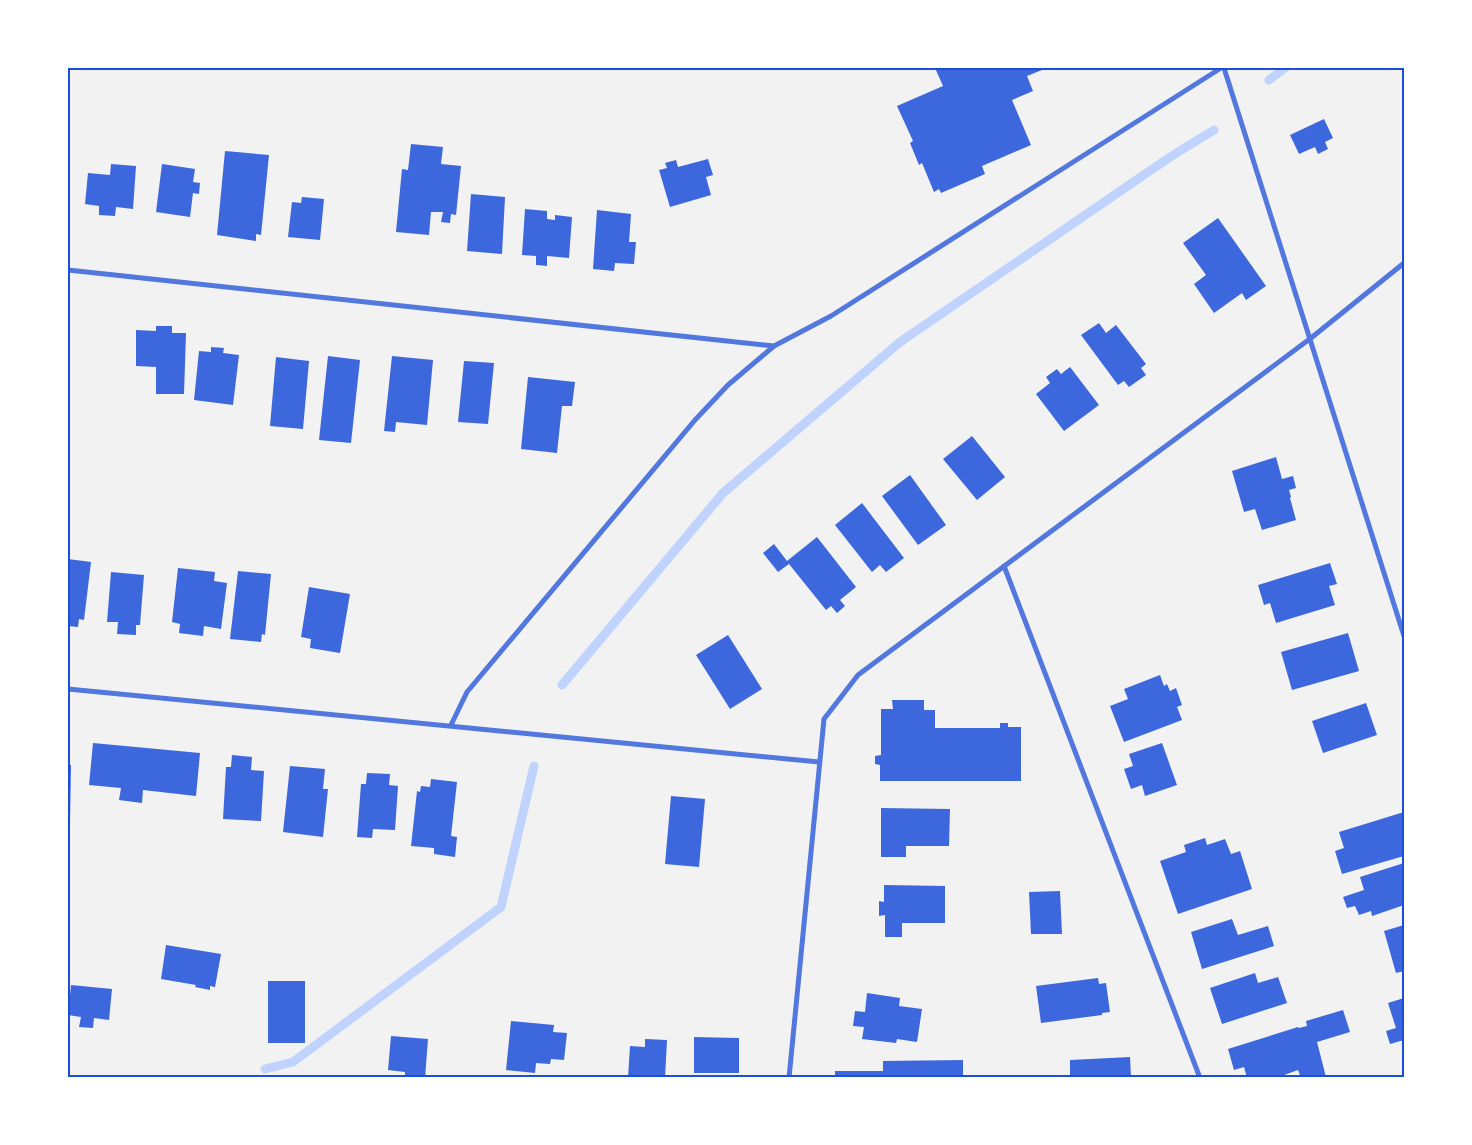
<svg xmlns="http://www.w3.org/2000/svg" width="1472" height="1145" viewBox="0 0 1472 1145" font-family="'Sofia Sans Condensed',sans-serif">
<rect width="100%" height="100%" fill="#f2f2f2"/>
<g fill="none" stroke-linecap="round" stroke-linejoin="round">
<g stroke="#bfd3fe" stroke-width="9">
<path d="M 1269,80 L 1285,68"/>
<path d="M 562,685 L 723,493 L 900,342 L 1170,157 L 1214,130"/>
<path d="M 265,1069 L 293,1062 L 501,907 L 534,766"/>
</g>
</g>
<g fill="#3d67dc">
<path d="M 935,68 L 1047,68 L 1027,76 L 1033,91 L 1012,100 L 1031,145 L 982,166 L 985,174 L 941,193 L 939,189 L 934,192 L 922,163 L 919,165 L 910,143 L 913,141 L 897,106 L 943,86 Z"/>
<path d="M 1324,119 L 1333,138 L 1325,142 L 1328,149 L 1318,154 L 1315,147 L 1299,154 L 1290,135 Z"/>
<path d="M 411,144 L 443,147 L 441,164 L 461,166 L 456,215 L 451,214 L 450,223 L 441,222 L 443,212 L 431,212 L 429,235 L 396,232 L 402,169 L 408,170 Z"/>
<path d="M 225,151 L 269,155 L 261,235 L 256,234 L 256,241 L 217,235 Z"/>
<path d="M 708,159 L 713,175 L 706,177 L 711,195 L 670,207 L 659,170 L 667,168 L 665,163 L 676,160 L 678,167 Z"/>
<path d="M 111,164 L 136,166 L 133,209 L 116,207 L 115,216 L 99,215 L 99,206 L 85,204 L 88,173 L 110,175 Z"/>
<path d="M 162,164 L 195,169 L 193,182 L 200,183 L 199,194 L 193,193 L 190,217 L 156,212 Z"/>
<path d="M 471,194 L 505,197 L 502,254 L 467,251 Z"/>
<path d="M 302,197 L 324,199 L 320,240 L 288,237 L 292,202 L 301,203 Z"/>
<path d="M 525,209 L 547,211 L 547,219 L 555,220 L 555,215 L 572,217 L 569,258 L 547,256 L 547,266 L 537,265 L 536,265 L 536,256 L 522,255 Z"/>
<path d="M 597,210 L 631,214 L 629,242 L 636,242 L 634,264 L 615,263 L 614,271 L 593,269 Z"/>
<path d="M 1218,218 L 1266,286 L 1246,300 L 1242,293 L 1214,313 L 1194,284 L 1206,275 L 1183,243 Z"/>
<path d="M 1099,323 L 1106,333 L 1116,325 L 1146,364 L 1141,368 L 1146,375 L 1129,387 L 1124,381 L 1118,385 L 1081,335 Z"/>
<path d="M 156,326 L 172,326 L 172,333 L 186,333 L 184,394 L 156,394 L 156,367 L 136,366 L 136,330 L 156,331 Z"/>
<path d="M 211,347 L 224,348 L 223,353 L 239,355 L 233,405 L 194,400 L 199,351 L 211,352 Z"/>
<path d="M 328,356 L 360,360 L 351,443 L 319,440 Z"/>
<path d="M 392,356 L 433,360 L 427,425 L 396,422 L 395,432 L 384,431 Z"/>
<path d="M 276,357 L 309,361 L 303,429 L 270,426 Z"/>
<path d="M 464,361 L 494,363 L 488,424 L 458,422 Z"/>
<path d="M 1070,367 L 1099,405 L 1064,431 L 1036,394 L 1050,383 L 1046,377 L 1057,369 L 1061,374 Z"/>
<path d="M 528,377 L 575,382 L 572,406 L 562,406 L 557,453 L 521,449 Z"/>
<path d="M 972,436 L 1005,477 L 977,500 L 943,459 Z"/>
<path d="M 1276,457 L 1282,479 L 1293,476 L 1296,488 L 1289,490 L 1291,497 L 1290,498 L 1296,520 L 1262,530 L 1255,509 L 1244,512 L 1232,471 Z"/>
<path d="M 910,475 L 946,525 L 918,545 L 882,496 Z"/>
<path d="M 862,503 L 904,558 L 886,572 L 880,565 L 872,572 L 835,525 Z"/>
<path d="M 817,537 L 856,587 L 840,600 L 845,606 L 837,613 L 831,606 L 826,610 L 789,564 L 778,572 L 763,553 L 774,544 L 787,561 Z"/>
<path d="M 68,559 L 91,562 L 84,620 L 79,619 L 78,627 L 68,626 Z"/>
<path d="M 1330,563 L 1337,584 L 1329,586 L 1335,605 L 1276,623 L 1270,603 L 1264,605 L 1258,585 Z"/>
<path d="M 178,568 L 215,572 L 214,581 L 227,583 L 221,629 L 204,626 L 203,636 L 179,633 L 180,624 L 172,622 Z"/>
<path d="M 238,571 L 271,574 L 265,635 L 262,634 L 261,642 L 230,639 Z"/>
<path d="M 111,572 L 144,575 L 140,625 L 136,625 L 136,635 L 117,634 L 118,622 L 107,622 Z"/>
<path d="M 309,587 L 350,594 L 340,653 L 310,648 L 311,639 L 301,637 Z"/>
<path d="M 1348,633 L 1359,671 L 1292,690 L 1281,652 Z"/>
<path d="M 728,635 L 762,689 L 730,709 L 696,655 Z"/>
<path d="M 1160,675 L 1164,686 L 1167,684 L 1170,691 L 1176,688 L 1182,705 L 1177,707 L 1182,720 L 1124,742 L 1110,706 L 1128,699 L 1124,689 Z"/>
<path d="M 892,700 L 924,700 L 924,710 L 935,710 L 935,728 L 1000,728 L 1000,723 L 1008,723 L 1008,727 L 1021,727 L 1021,781 L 880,781 L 880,765 L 875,764 L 875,756 L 881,755 L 881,709 L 893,709 Z"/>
<path d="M 1366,703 L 1377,735 L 1323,753 L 1312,721 Z"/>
<path d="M 93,743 L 200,753 L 196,796 L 143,790 L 142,803 L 119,800 L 121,788 L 89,785 Z"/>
<path d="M 1162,743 L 1177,785 L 1145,796 L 1142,785 L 1131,789 L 1124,769 L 1133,766 L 1129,754 Z"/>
<path d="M 232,755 L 252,757 L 251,770 L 264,771 L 261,821 L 223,819 L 226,767 L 231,767 Z"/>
<path d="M 68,765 L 71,765 L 70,822 L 68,822 Z"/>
<path d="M 290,766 L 325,769 L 323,789 L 328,789 L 323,837 L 283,832 Z"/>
<path d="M 367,773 L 390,774 L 389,785 L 398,786 L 395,830 L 373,829 L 372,838 L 357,837 L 361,784 L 366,784 Z"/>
<path d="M 431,779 L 457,782 L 451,836 L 457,837 L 455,857 L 434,854 L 434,848 L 411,846 L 417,791 L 420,792 L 421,786 L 430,787 Z"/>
<path d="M 671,796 L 705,799 L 699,867 L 665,864 Z"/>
<path d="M 881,808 L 950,809 L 949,846 L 906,846 L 906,857 L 881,857 Z"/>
<path d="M 1404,812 L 1404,856 L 1342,874 L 1335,851 L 1344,848 L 1339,832 Z"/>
<path d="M 1205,838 L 1207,845 L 1225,839 L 1231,854 L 1240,851 L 1252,889 L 1178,914 L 1160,861 L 1186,852 L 1184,845 Z"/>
<path d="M 1404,863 L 1404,905 L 1372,916 L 1371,911 L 1359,915 L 1355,906 L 1347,908 L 1343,897 L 1364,890 L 1360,877 Z"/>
<path d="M 884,885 L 945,886 L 945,923 L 902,923 L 902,937 L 885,937 L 885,915 L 879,916 L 879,901 L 884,902 Z"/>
<path d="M 1060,891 L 1062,934 L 1031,934 L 1029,892 Z"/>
<path d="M 1232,919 L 1238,935 L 1268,926 L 1274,946 L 1202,969 L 1191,932 Z"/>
<path d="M 1404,925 L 1404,971 L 1396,973 L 1384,931 Z"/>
<path d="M 166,945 L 221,954 L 215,987 L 210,986 L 210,990 L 195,987 L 196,985 L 161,979 Z"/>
<path d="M 1255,973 L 1258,983 L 1278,977 L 1287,1003 L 1222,1024 L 1210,988 Z"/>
<path d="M 1098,978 L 1099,984 L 1106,983 L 1110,1012 L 1102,1013 L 1102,1015 L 1041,1023 L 1036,986 Z"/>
<rect x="268" y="981" width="37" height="62"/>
<path d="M 71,985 L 112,989 L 109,1020 L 94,1018 L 93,1028 L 79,1027 L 81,1017 L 68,1015 Z"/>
<path d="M 867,993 L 900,998 L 899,1006 L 922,1009 L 917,1042 L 897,1039 L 896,1043 L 862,1039 L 864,1027 L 853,1026 L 855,1011 L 865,1012 Z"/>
<path d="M 1404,998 L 1404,1040 L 1390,1044 L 1386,1031 L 1396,1028 L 1388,1003 Z"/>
<path d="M 1343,1010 L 1350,1032 L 1317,1042 L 1326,1077 L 1301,1078 L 1298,1070 L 1276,1078 L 1247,1078 L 1244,1067 L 1234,1070 L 1228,1049 L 1298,1027 L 1299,1028 L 1307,1026 L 1306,1021 Z"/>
<path d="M 511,1021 L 554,1025 L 553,1032 L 567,1033 L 564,1060 L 551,1059 L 550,1064 L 536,1063 L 535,1073 L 506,1070 Z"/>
<path d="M 391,1036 L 428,1039 L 425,1078 L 405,1077 L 405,1072 L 388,1070 Z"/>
<path d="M 694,1037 L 739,1038 L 739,1073 L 694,1073 Z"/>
<path d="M 645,1039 L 667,1040 L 665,1078 L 628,1078 L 630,1046 L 645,1047 Z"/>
<path d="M 1130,1057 L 1131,1078 L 1070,1078 L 1070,1060 Z"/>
<path d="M 963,1060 L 963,1078 L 835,1078 L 835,1071 L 883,1071 L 883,1061 Z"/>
</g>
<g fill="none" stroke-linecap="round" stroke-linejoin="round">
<g stroke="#5277de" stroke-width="5">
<path d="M 1224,68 L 1404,636"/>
<path d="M 68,270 L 774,346"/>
<path d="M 1004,566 L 1200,1078"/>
<path d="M 68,689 L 819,762"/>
<path d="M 451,725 L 467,692 L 695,420 L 728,385 L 774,346 L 831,316 L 1221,68"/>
<path d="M 789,1078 L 824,719 L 858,675 L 1311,338 L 1404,263"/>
</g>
</g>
<rect width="1472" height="1145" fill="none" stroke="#ffffff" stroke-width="138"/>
<rect x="69" y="69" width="1334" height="1007" fill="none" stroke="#1d4ed8" stroke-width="2"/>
</svg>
